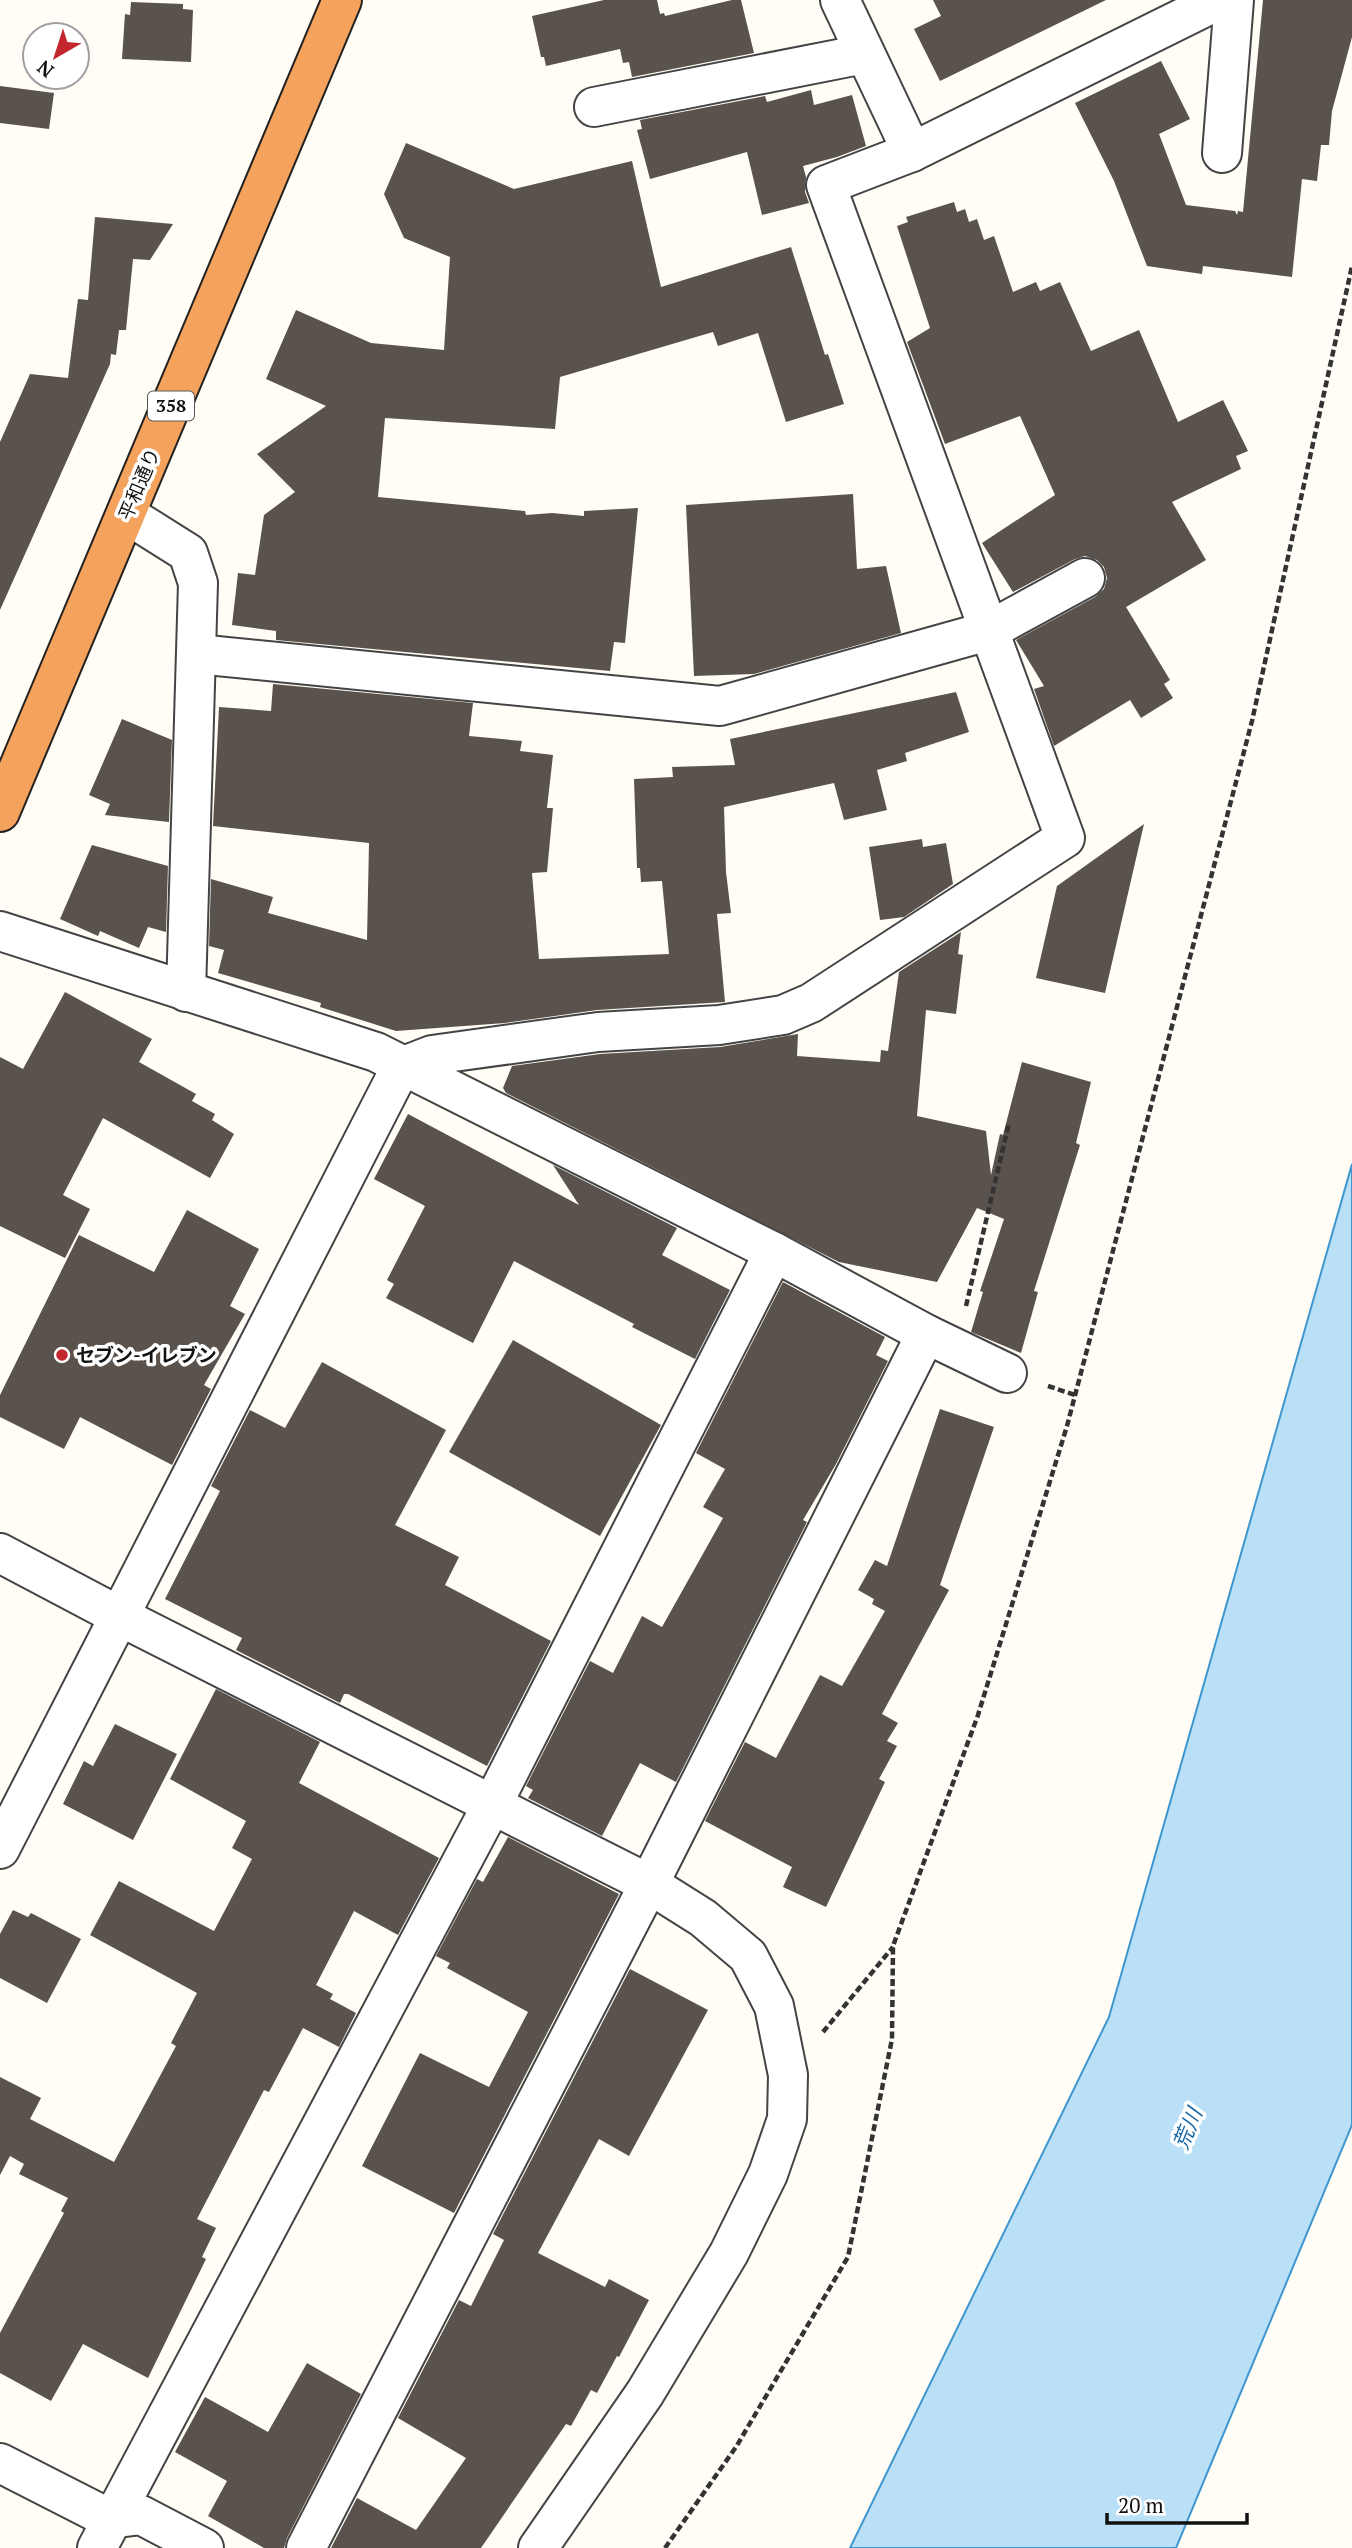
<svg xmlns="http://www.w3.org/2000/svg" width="1352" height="2548" viewBox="0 0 1352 2548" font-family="'PT Serif','Noto Sans JP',serif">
<rect width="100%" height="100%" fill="#fffdf5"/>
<path fill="#b9e0f7" stroke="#3f96cf" stroke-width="2" d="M 1352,1164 L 1352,2125 L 1176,2548 L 850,2548 L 1109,2017 Z"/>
<g fill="#5a524d">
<path d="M 604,0 L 657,0 L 660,14 L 664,13 L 665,16 L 732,0 L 741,0 L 754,53 L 632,77 L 629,62 L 623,63 L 620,49 L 546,66 L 544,57 L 541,57 L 532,16 Z"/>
<path d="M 933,0 L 1106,0 L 940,81 L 914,29 L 941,16 Z"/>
<path d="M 1263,0 L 1352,0 L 1352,37 L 1332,111 L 1329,145 L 1321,145 L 1317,181 L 1302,179 L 1292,277 L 1203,266 L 1202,274 L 1147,266 L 1114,181 L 1075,103 L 1161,61 L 1190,119 L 1159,134 L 1186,205 L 1235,211 L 1237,215 L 1238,211 L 1243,212 Z"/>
<path d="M 131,2 L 183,4 L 183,9 L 193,10 L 191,62 L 122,59 L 125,14 L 130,15 Z"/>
<path d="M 0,86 L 54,93 L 49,129 L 0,123 Z"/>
<path d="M 811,90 L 814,105 L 852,95 L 866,146 L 837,157 L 803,166 L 806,177 L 805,192 L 809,203 L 762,215 L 747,152 L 650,179 L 637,130 L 642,129 L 640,120 L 765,96 L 767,102 Z"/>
<path d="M 406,143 L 514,189 L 632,161 L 661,287 L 791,247 L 825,355 L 828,354 L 844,404 L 786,422 L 758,333 L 718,346 L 713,332 L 560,377 L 555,429 L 385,418 L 378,497 L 525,511 L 526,515 L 552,513 L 584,516 L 584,511 L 638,508 L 625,643 L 614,642 L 610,671 L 276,640 L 276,631 L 232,625 L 238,573 L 255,575 L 264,515 L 295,492 L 257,454 L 326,406 L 266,379 L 296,310 L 371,343 L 444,350 L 450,257 L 404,238 L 384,194 Z"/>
<path d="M 954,202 L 957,212 L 965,209 L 969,222 L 977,219 L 984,240 L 994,236 L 1013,292 L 1036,282 L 1040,291 L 1060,282 L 1091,351 L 1139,330 L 1178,422 L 1223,400 L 1248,451 L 1236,456 L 1241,469 L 1172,502 L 1206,560 L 1126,607 L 1170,680 L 1164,684 L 1173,698 L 1141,718 L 1130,700 L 1054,746 L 1034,689 L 1044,686 L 1016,640 L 1095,597 L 1104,589 L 1107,578 L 1104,567 L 1097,560 L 1085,556 L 1075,559 L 1013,592 L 982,543 L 1055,495 L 1020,416 L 945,444 L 907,342 L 930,328 L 897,226 L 908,222 L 906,217 Z"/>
<path d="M 95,217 L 173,224 L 150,260 L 133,259 L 126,330 L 119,330 L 116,355 L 111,354 L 110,364 L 0,610 L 0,442 L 30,374 L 68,378 L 78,299 L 88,300 Z"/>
<path d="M 853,494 L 857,569 L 886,566 L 901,633 L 754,674 L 694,676 L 686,505 Z"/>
<path d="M 273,684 L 473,703 L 469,736 L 522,741 L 520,751 L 553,755 L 547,808 L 553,808 L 547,872 L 532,873 L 539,959 L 669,954 L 662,881 L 641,882 L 640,868 L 637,868 L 634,779 L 673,777 L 672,767 L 735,765 L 730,739 L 956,692 L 969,732 L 905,753 L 907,761 L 877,770 L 887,810 L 844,820 L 834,783 L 724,807 L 726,872 L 731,913 L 717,914 L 725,1002 L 597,1010 L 505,1023 L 396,1031 L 320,1007 L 321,1003 L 218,973 L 224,950 L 209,946 L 211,879 L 273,897 L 268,913 L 367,940 L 369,843 L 213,826 L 219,707 L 271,711 Z"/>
<path d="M 122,719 L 172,740 L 169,822 L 105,815 L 110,804 L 89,795 Z"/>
<path d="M 1144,824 L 1105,993 L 1036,978 L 1057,886 Z"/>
<path d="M 922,839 L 923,847 L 946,843 L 953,884 L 904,917 L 880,920 L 869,847 Z"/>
<path d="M 92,845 L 168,866 L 166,932 L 148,927 L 139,948 L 100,931 L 98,936 L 60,919 Z"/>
<path d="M 961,932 L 958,954 L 963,955 L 956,1014 L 926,1010 L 917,1116 L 986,1131 L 991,1175 L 1000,1134 L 1003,1135 L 1022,1062 L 1091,1082 L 1076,1143 L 1080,1145 L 1034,1291 L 1038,1292 L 1021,1353 L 971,1332 L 983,1292 L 980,1291 L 1004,1219 L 977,1208 L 937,1282 L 839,1262 L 506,1093 L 503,1088 L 512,1066 L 600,1054 L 720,1047 L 798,1034 L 797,1056 L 880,1062 L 881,1050 L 888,1051 L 899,972 Z"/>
<path d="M 65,992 L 152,1039 L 139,1062 L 196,1094 L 192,1101 L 215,1114 L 212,1120 L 234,1134 L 210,1178 L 103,1118 L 63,1195 L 90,1209 L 65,1258 L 0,1226 L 0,1057 L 23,1069 Z"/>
<path d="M 408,1114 L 579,1205 L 553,1165 L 677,1228 L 662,1255 L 730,1290 L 695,1359 L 632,1327 L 634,1324 L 514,1261 L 473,1343 L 386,1298 L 394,1284 L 387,1280 L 425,1206 L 374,1179 Z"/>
<path d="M 187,1210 L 259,1249 L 230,1306 L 245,1314 L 204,1385 L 211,1389 L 172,1465 L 80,1417 L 64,1449 L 0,1417 L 0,1395 L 79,1235 L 154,1272 Z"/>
<path d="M 783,1282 L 885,1337 L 876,1355 L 888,1361 L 836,1464 L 803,1520 L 807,1522 L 676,1782 L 640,1763 L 602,1836 L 528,1798 L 533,1790 L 526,1786 L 590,1661 L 613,1673 L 642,1616 L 662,1627 L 723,1518 L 703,1507 L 725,1469 L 696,1453 Z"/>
<path d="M 513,1340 L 661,1425 L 600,1536 L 449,1452 Z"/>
<path d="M 322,1362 L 446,1430 L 395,1525 L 459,1557 L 445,1585 L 551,1641 L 487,1766 L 348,1694 L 344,1694 L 340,1703 L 236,1650 L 242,1638 L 165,1599 L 220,1491 L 211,1486 L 250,1410 L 285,1428 Z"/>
<path d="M 940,1409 L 994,1427 L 940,1585 L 949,1590 L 882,1714 L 898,1723 L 887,1741 L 897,1746 L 879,1779 L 885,1782 L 826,1907 L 783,1887 L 792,1867 L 705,1821 L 745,1742 L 776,1758 L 820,1675 L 842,1686 L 885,1611 L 872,1604 L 874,1599 L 858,1590 L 875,1560 L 887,1566 Z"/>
<path d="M 216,1689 L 320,1742 L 299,1783 L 439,1858 L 398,1935 L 354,1911 L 316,1985 L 333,1994 L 330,1999 L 356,2013 L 339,2047 L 303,2028 L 269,2092 L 264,2090 L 197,2219 L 216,2228 L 202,2257 L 206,2259 L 148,2378 L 83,2344 L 51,2401 L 0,2373 L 0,2333 L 64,2213 L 61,2211 L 68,2198 L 19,2174 L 24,2164 L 10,2156 L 0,2175 L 0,2077 L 41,2098 L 30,2119 L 114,2162 L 176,2046 L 171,2043 L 197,1993 L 90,1935 L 119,1881 L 214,1931 L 252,1859 L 232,1848 L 246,1821 L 170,1779 Z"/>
<path d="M 115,1724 L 177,1754 L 133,1840 L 63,1804 L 84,1761 L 93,1766 Z"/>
<path d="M 508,1837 L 619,1894 L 454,2213 L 362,2166 L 420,2053 L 489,2087 L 528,2012 L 447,1968 L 450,1963 L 436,1956 L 477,1879 L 483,1882 Z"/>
<path d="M 13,1910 L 28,1917 L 31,1913 L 81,1939 L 47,2003 L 0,1978 L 0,1934 Z"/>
<path d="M 630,1969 L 708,2010 L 629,2156 L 599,2139 L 538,2253 L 605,2287 L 609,2279 L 649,2300 L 619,2357 L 617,2356 L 597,2393 L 591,2390 L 571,2426 L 566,2424 L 481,2548 L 331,2548 L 357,2498 L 416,2530 L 466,2458 L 398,2418 L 459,2300 L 471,2306 L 504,2240 L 493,2234 Z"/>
<path d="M 307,2363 L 361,2394 L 287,2538 L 284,2548 L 264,2548 L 208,2516 L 227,2481 L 175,2452 L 205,2397 L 268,2432 Z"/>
</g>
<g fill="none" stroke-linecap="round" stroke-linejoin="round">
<defs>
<g id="minor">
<path d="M 840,0 L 912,152"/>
<path d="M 594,107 L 864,54"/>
<path d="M 1222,153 L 1234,0"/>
<path d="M 126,514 L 188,553 L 198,583 L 186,992"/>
<path d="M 197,654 L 720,706 L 988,631 L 1085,578"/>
<path d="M 0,931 L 376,1052 L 774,1252 L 926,1334 L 1007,1373"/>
<path d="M 0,1553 L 121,1617 L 649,1884 L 703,1918 L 748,1956 L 774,2006 L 788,2075 L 787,2119 L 768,2174 L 729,2253 L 645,2393 L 538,2548"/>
<path d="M 0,1849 L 401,1067 L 432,1055 L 598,1032 L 719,1025 L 783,1015 L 811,1003 L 1065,838 L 826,185 L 912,152 L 1219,0"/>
<path d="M 0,2463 L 110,2519 L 141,2515 L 204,2548"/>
<path d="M 97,2548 L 493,1803 L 774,1252"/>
<path d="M 306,2548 L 649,1884 L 926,1334"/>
</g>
<path id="highway" d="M 0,812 L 342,0"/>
</defs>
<use href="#minor" stroke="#444" stroke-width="42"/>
<use href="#highway" stroke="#222" stroke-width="42"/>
<g stroke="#333" stroke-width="4.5" stroke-dasharray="7 3.5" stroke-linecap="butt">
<path d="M 966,1306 L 1009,1123"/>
<path d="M 1048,1386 L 1075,1395"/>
<path d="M 823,2032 L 893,1947"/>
<path d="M 665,2548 L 736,2447 L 848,2257 L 892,2039 L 893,1946 L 978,1715 L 1067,1426 L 1252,721 L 1352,266"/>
</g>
<use href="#minor" stroke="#fff" stroke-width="38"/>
<use href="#highway" stroke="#f5a25d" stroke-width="38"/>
</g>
<circle fill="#c4262e" stroke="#fff" stroke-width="2.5" cx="62" cy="1355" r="7"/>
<g text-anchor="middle" stroke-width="7" stroke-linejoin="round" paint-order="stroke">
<rect fill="#fff" stroke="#585858" stroke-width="2" x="148" y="391.5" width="46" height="29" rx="5"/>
<g font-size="18" font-weight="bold" fill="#111">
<text x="171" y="412">358</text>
</g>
<g font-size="19" fill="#111" stroke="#fff">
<text transform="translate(139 484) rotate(-67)" y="7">平和通り</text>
</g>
<g font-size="19" font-weight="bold" fill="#111" stroke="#fff" text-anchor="start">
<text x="76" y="1362">セブン-イレブン</text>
</g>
<g font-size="21" font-style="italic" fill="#1768a6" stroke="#fff">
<text transform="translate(1188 2129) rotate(-68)" y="7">荒川</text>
</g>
</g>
<g transform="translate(56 56) rotate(219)"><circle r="33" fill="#ffffff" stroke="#a0a0a0" stroke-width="2"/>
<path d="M0-5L12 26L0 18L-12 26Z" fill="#c4262e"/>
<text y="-10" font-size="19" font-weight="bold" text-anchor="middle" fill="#111111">N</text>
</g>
<path d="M1107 2513v10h140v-10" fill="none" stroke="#111111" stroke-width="3.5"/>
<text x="1118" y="2513" font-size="21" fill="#111111" stroke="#ffffff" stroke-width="5" paint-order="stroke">20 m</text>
</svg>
